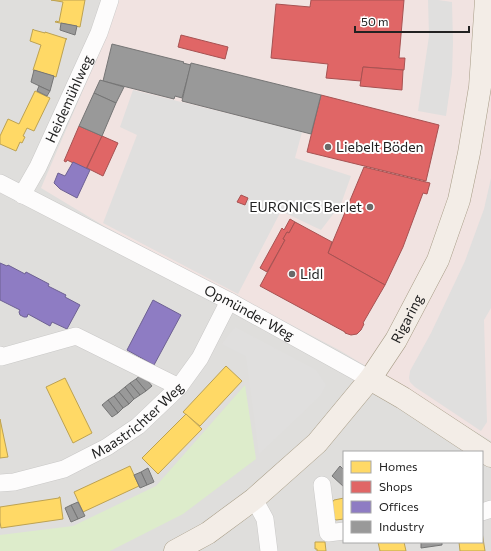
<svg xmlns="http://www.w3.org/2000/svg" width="491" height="551" viewBox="0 0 491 551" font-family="Commissioner,sans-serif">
<rect width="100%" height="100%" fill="#f0eeeb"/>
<path fill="#dfdedc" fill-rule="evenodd" d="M 0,0 L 491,0 L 491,551 L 0,551 ZM 344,452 L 482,452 L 482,542 L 344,542 Z"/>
<path fill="#f1e3e1" d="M 117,0 L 491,0 L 491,441 L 339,350 L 104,226 L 41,188 L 105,39 Z"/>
<path fill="#ddeccb" d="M 245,385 L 256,459 L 183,514 L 110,551 L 0,551 L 0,535 L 73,526 L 156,486 Z"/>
<g fill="#e0dfde">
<path d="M 428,0 L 438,0 L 452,2 L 453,42 L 452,74 L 446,116 L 418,111 L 429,36 Z"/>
<path d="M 133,90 L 302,132 L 295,158 L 351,176 L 341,204 L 321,230 L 281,211 L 238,294 L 103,223 L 137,135 L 120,127 Z"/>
<path d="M 491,178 L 491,308 L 484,320 L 487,422 L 481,431 L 415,387 L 410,382 L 409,378 L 410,371 L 431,333 L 465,261 L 484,209 Z"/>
<path d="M 235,327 L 316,370 L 326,385 L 320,396 L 259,454 L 246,356 L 222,344 Z"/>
</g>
<g fill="#ffd966" stroke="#bda252">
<path d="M 51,0 L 85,0 L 80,27 L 55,22 L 56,21 L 59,22 L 63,2 Z"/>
<path d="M 33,29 L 34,30 L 45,33 L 45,32 L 67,39 L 66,39 L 56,77 L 33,70 L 41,45 L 30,41 Z"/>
<path d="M 35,91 L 50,98 L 34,131 L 27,128 L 23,136 L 25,137 L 22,143 L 20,142 L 16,151 L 0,144 L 0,136 L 8,119 L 19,124 Z"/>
<path d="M 226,366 L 242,381 L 200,426 L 183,412 Z"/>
<path d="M 65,378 L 92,433 L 73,443 L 46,387 Z"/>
<path d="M 186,414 L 202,429 L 158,474 L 142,458 Z"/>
<path d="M 0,419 L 8,457 L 0,458 Z"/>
<path d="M 130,466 L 139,486 L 83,512 L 74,492 Z"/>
<path d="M 59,497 L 60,497 L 63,519 L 1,528 L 0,522 L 0,507 L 59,498 Z"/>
<path d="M 344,498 L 344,519 L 336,520 L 332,517 L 331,504 L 334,500 Z"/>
<path d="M 482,532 L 485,551 L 460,551 L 459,542 L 482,542 Z"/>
<path d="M 315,542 L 325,542 L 326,551 L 317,551 L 317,549 L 315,549 Z"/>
<path d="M 378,542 L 404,542 L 406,551 L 380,551 Z"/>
</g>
<g fill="#e06666" stroke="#a75252">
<path d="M 311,0 L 404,0 L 399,58 L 405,58 L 404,70 L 363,67 L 361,81 L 326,78 L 328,64 L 271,58 L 276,4 L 310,7 Z"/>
<path d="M 181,35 L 228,47 L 225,59 L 178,47 Z"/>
<path d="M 363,67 L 403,70 L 402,89 L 402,90 L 360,86 Z"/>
<path d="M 321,95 L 439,125 L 426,181 L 307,152 Z"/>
<path d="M 79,126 L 102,136 L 86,169 L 67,160 L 66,162 L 64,161 Z"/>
<path d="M 102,136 L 118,143 L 103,176 L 87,168 Z"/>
<path d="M 364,167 L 430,183 L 427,194 L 423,193 L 403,247 L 385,285 L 328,253 Z"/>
<path d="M 241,195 L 248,198 L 245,205 L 237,202 Z"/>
<path d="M 290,219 L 295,222 L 289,233 L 287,232 L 283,239 L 285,240 L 267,272 L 260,268 L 282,228 L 284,230 Z"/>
<path d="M 295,222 L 332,242 L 328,253 L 385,285 L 363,323 L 364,324 L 361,330 L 357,334 L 351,335 L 345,333 L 345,332 L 260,286 L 285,240 L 283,239 L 287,232 L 289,233 Z"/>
</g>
<g fill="#8e7cc3" stroke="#6e6193">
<path d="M 73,162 L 90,170 L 77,198 L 60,189 L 54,183 L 58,173 L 65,176 Z"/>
<path d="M 0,263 L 7,266 L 8,265 L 25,274 L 26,272 L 49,284 L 48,286 L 66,295 L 65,297 L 80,305 L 67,329 L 52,322 L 50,326 L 28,314 L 27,317 L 24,317 L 20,315 L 19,312 L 20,310 L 0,300 Z"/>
<path d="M 153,300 L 181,315 L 154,365 L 127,350 Z"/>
</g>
<g fill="#999" stroke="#757575">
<path d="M 61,23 L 77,26 L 75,35 L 60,30 Z"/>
<path d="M 112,44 L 184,62 L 183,63 L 191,65 L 182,98 L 175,96 L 174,99 L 103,81 Z"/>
<path d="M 191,63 L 321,95 L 311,134 L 182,101 Z"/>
<path d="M 34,70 L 54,76 L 50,91 L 31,82 Z"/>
<path d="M 100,80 L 124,87 L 116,103 L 94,93 Z"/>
<path d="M 39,86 L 50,91 L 47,96 L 37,91 Z"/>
<path d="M 94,93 L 116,103 L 102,136 L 79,126 Z"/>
<path d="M 142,374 L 152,386 L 146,391 L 136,379 Z"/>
<path d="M 136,379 L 146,391 L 140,395 L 130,383 Z"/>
<path d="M 130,383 L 140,395 L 134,399 L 125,387 Z"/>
<path d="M 125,387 L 134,399 L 129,404 L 119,392 Z"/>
<path d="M 119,392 L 129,404 L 123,408 L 114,396 Z"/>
<path d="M 114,396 L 123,408 L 118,413 L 108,400 Z"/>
<path d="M 108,400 L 118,413 L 112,417 L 102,405 Z"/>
<path d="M 340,466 L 344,470 L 344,487 L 332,476 Z"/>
<path d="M 148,468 L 154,482 L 147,485 L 141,472 Z"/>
<path d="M 141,472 L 147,485 L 140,488 L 134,475 Z"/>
<path d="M 78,502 L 85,516 L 78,519 L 71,505 Z"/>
<path d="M 71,505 L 78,519 L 71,522 L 65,508 Z"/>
<path d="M 421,542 L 442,542 L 442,545 L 421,548 Z"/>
</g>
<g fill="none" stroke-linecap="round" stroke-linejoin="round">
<defs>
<g id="minor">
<path id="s1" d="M 0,183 L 229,301 L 370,379"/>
<path id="s2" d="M 22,195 L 38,167 L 99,33 L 110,0"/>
<path d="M 0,355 L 1,357 L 76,336 L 179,387"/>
<path id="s3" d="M 0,483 L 14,482 L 64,469 L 107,447 L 138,426 L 179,387 L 200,358 L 229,301"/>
<path d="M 322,485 L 328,533 L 344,531"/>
<path d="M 254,499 L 265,519 L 269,551"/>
<path d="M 482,512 L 491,509"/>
</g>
<g id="major">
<path d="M 370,379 L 403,398 L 491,456"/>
<path id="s4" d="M 175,551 L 208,533 L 254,499 L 317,443 L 370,379 L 396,340 L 438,260 L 459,200 L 469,153 L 480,87 L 486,0"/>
</g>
</defs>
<use href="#minor" stroke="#c9c8c7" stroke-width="18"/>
<use href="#major" stroke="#a79c86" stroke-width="23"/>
<use href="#minor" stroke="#fdfcfc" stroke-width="17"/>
<use href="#major" stroke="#f3ede7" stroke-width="22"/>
</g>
<g fill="#6a6968" stroke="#fff" stroke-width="1.5">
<circle cx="328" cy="147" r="4"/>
<circle cx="370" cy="207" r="4"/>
<circle cx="292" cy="274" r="4"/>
</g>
<g text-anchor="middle" stroke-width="4" stroke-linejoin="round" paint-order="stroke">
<g font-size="14" fill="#222" stroke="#fff">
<text dy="5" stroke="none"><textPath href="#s2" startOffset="107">Heidemühlweg</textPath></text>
<text dy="5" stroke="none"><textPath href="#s1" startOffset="281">Opmünder Weg</textPath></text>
<text dy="5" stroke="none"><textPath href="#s4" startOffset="333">Rigaring</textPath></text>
<text dy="5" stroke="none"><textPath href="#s3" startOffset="154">Maastrichter Weg</textPath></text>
</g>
<g font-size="14" fill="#222" stroke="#fff" text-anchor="start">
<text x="336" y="152">Liebelt Böden</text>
<text x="362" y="212" text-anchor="end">EURONICS Berlet</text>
<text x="300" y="279">Lidl</text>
</g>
</g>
<rect x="343" y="451" width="140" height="92" fill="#ffffff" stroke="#a7a7a7"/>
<rect x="351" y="461" width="20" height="12" fill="#ffd966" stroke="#a7a7a7"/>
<text x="379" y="471" font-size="12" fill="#222222">Homes</text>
<rect x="351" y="481" width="20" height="12" fill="#e06666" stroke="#a7a7a7"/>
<text x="379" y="491" font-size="12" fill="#222222">Shops</text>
<rect x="351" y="501" width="20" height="12" fill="#8e7cc3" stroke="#a7a7a7"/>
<text x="379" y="511" font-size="12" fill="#222222">Offices</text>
<rect x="351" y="521" width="20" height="12" fill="#999999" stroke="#a7a7a7"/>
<text x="379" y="531" font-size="12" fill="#222222">Industry</text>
<path d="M355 26v6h114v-6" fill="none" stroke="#222222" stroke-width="2"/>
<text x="361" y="26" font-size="12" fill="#222222" stroke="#ffffff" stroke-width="3" paint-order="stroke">50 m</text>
</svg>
